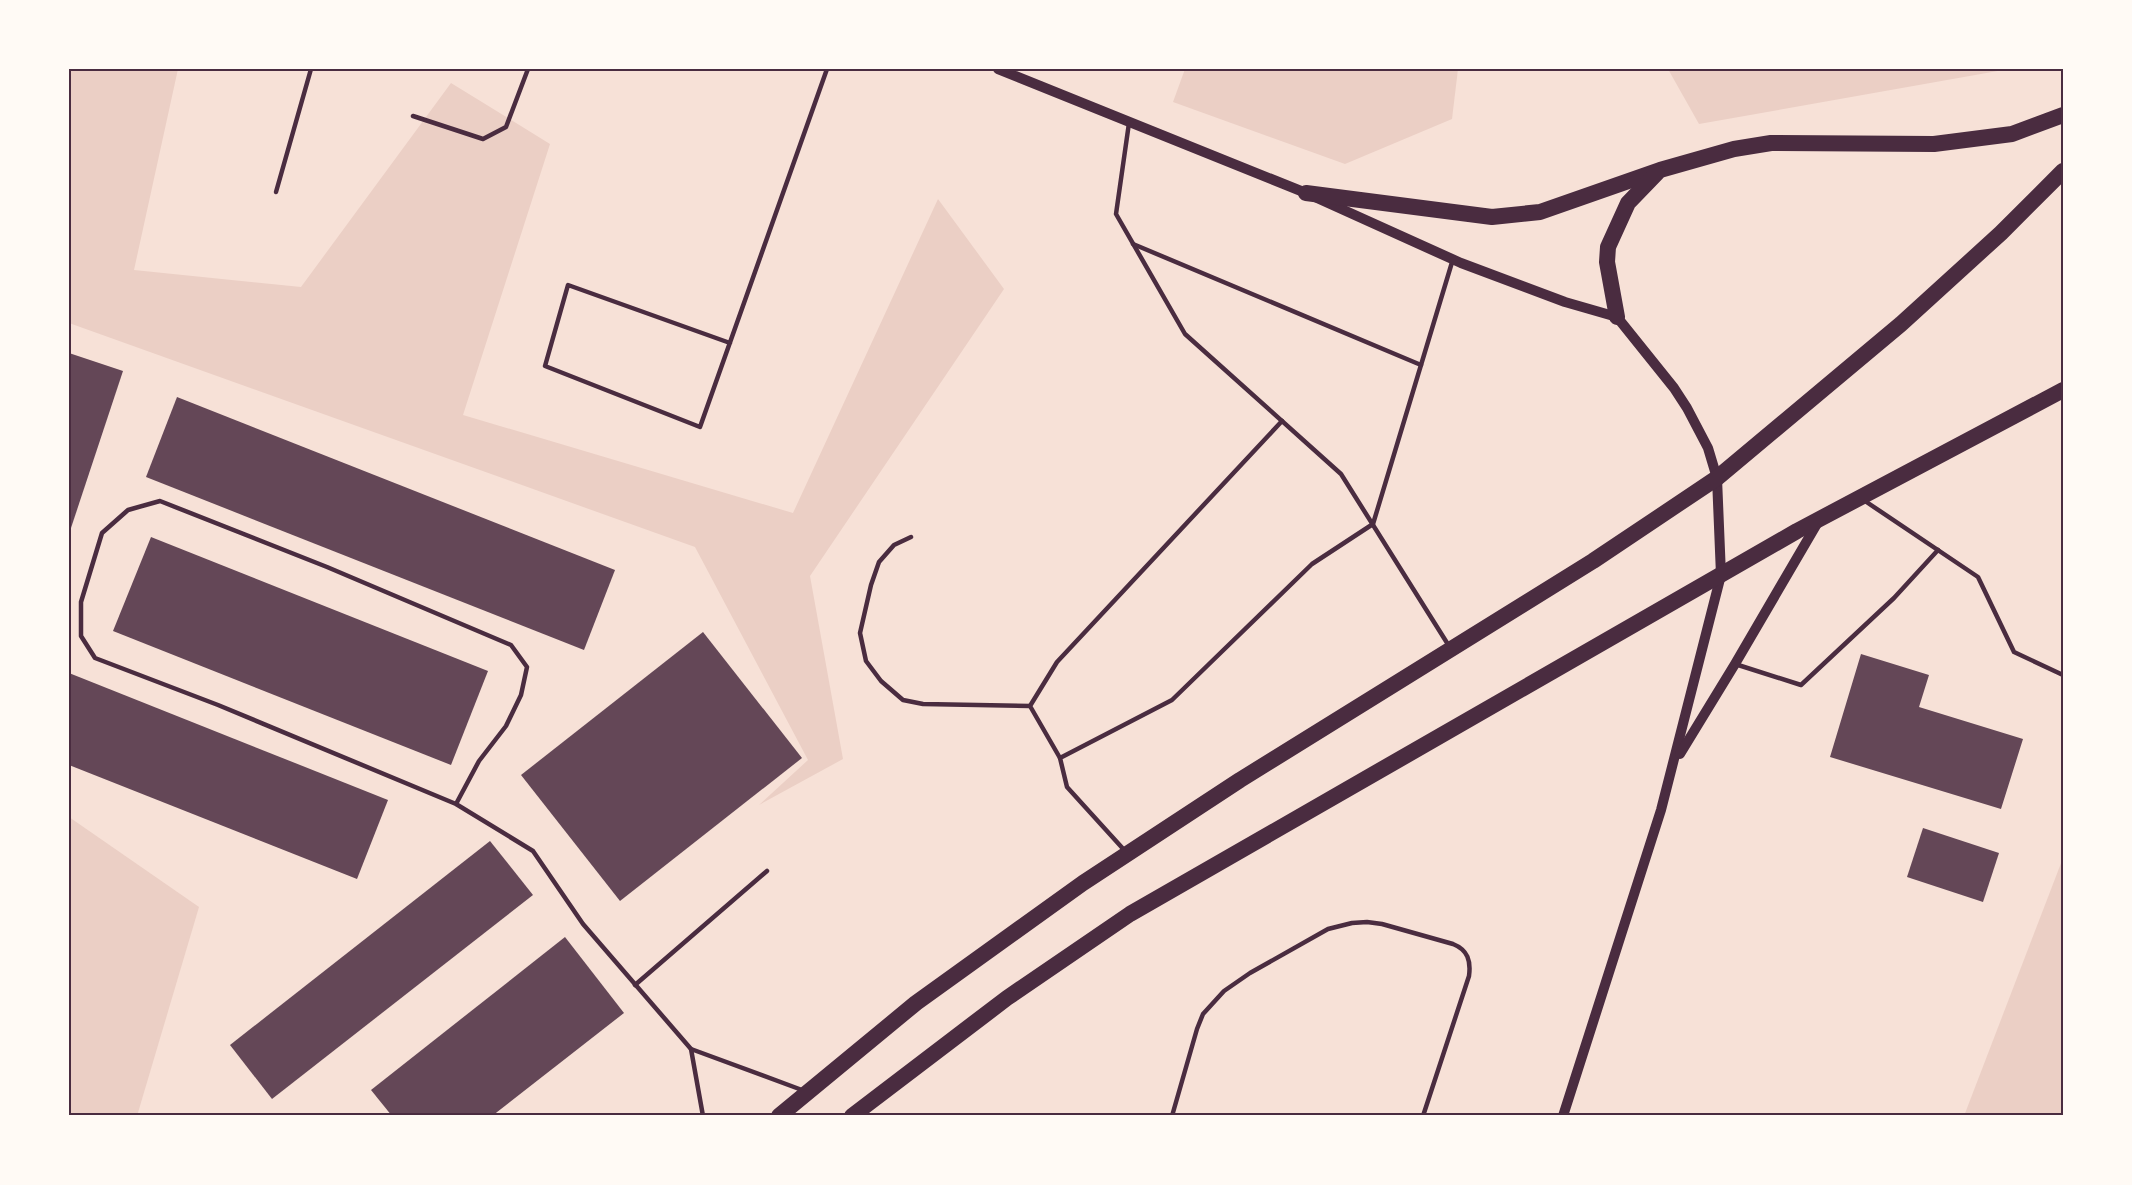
<svg xmlns="http://www.w3.org/2000/svg" width="2132" height="1185" viewBox="0 0 2132 1185" font-family="Arial,sans-serif">
<rect width="100%" height="100%" fill="#f7e1d7"/>
<g fill="#ebcfc5">
<path d="M 69,69 L 178,69 L 134,270 L 301,287 L 451,83 L 550,144 L 463,415 L 793,513 L 938,199 L 1004,289 L 810,576 L 843,759 L 759,805 L 808,760 L 695,547 L 69,323 Z"/>
<path d="M 1185,69 L 1458,69 L 1452,119 L 1345,164 L 1173,102 Z"/>
<path d="M 1668,69 L 2009,69 L 1699,124 Z"/>
<path d="M 69,817 L 199,907 L 137,1116 L 69,1116 Z"/>
<path d="M 2063,858 L 2063,1116 L 1964,1116 Z"/>
</g>
<g fill="#644757">
<path d="M 69,353 L 123,371 L 69,534 Z"/>
<path d="M 177,397 L 615,570 L 584,650 L 146,477 Z"/>
<path d="M 151,537 L 488,671 L 451,765 L 113,631 Z"/>
<path d="M 703,632 L 802,758 L 620,901 L 521,775 Z"/>
<path d="M 1861,654 L 1929,675 L 1919,707 L 2023,739 L 2001,809 L 1830,757 Z"/>
<path d="M 69,673 L 388,800 L 357,879 L 69,765 Z"/>
<path d="M 1923,828 L 1999,853 L 1983,902 L 1907,877 Z"/>
<path d="M 490,841 L 533,895 L 272,1099 L 230,1045 Z"/>
<path d="M 565,937 L 624,1013 L 492,1116 L 392,1116 L 371,1090 Z"/>
</g>
<g fill="none" stroke-linecap="round" stroke-linejoin="round">
<g stroke="#4a2c40" stroke-width="4.5">
<path d="M 413,116 L 483,139 L 506,127 L 528,69"/>
<path d="M 1129,123 L 1116,214 L 1185,334 L 1341,474 L 1449,646"/>
<path d="M 276,192 L 311,69"/>
<path d="M 1133,244 L 1421,365"/>
<path d="M 730,343 L 568,285 L 545,366 L 700,427 L 827,69"/>
<path d="M 1865,501 L 1978,577 L 2014,652 L 2063,675"/>
<path d="M 911,537 L 894,545 L 879,562 L 871,585 L 860,633 L 866,661 L 881,681 L 903,700 L 923,704 L 1030,706"/>
<path d="M 1735,664 L 1801,685 L 1894,598 L 1938,550"/>
<path d="M 1060,758 L 1030,706 L 1057,662 L 1282,421"/>
<path d="M 456,804 L 218,705 L 95,658 L 81,636 L 81,602 L 102,533 L 128,510 L 160,501 L 327,567 L 511,645 L 527,667 L 521,695 L 506,726 L 479,761 L 456,804 L 533,851 L 583,924 L 691,1049 L 802,1090"/>
<path d="M 1126,852 L 1067,787 L 1060,758 L 1172,700 L 1312,564 L 1373,524 L 1453,259"/>
<path d="M 635,985 L 767,871"/>
<path d="M 691,1049 L 703,1116"/>
<path d="M 1172,1116 L 1197,1029 L 1203,1014 L 1224,991 L 1250,973 L 1328,929 L 1352,923 L 1367,922 L 1382,924 L 1453,944 C 1468,950 1471,961 1469,976 L 1423,1116"/>
</g>
<g stroke="#4a2c40" stroke-width="10">
<path d="M 998,69 L 1306,193 L 1461,263 L 1565,302 L 1617,317 L 1674,388 L 1687,408 L 1708,448 L 1717,478 L 1721,575 L 1661,810 L 1563,1116"/>
<path d="M 1680,754 L 1735,664 L 1818,522"/>
</g>
<g stroke="#4a2c40" stroke-width="16">
<path d="M 1306,193 L 1492,217 L 1540,212 L 1660,170 L 1734,149 L 1771,143 L 1934,144 L 2012,134 L 2063,115"/>
<path d="M 1617,317 L 1607,262 L 1608,247 L 1628,203 L 1657,173"/>
<path d="M 779,1116 L 916,1003 L 1083,883 L 1240,780 L 1593,561 L 1717,478 L 1901,324 L 2001,233 L 2063,171"/>
<path d="M 852,1116 L 1007,998 L 1130,914 L 1797,531 L 2063,390"/>
</g>
</g>
<rect width="2132" height="1185" fill="none" stroke="#fffaf5" stroke-width="141"/>
<rect x="70" y="70" width="1992" height="1044" fill="none" stroke="#4a2c40" stroke-width="2"/>
</svg>
